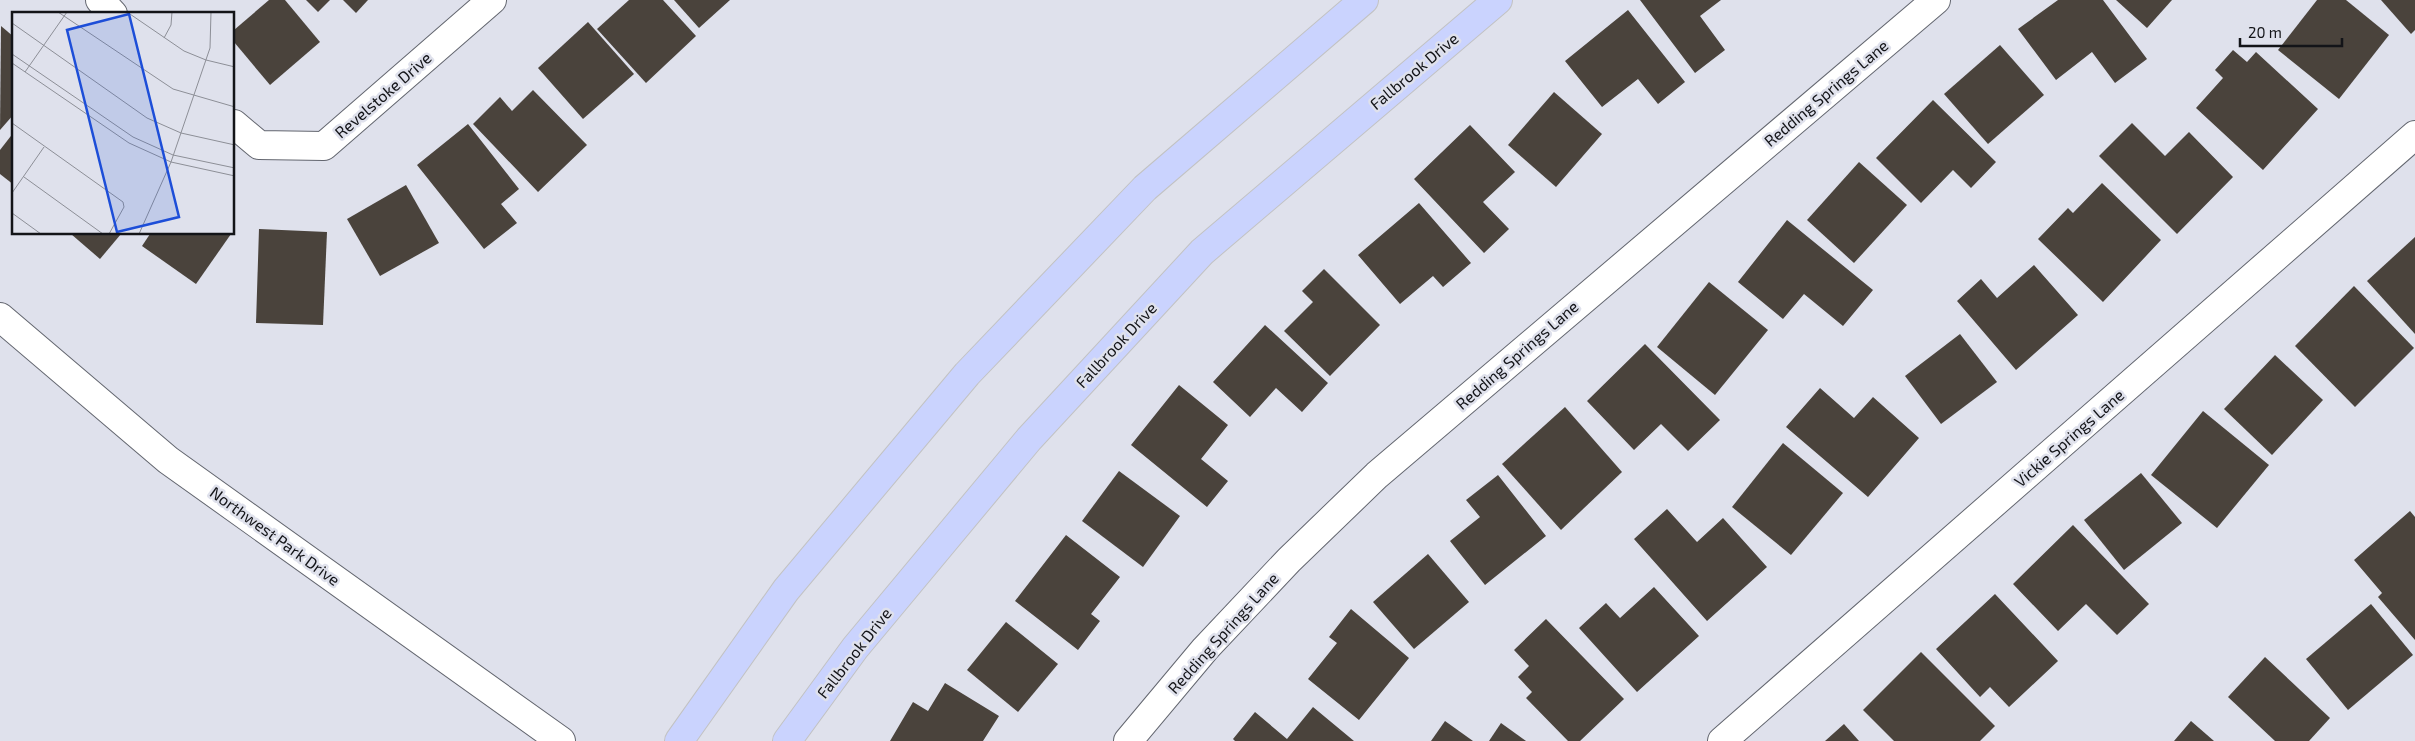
<svg xmlns="http://www.w3.org/2000/svg" width="2415" height="741" viewBox="0 0 2415 741" font-family="'Exo 2',sans-serif">
<rect width="100%" height="100%" fill="#dfe1ec"/>
<g fill="#4a433c">
<path d="M 269,0 L 285,0 L 320,42 L 270,85 L 234,42 L 234,30 Z"/>
<path d="M 306,0 L 330,0 L 318,12 Z"/>
<path d="M 343,0 L 368,0 L 356,13 Z"/>
<path d="M 629,0 L 663,0 L 696,36 L 646,83 L 597,29 Z"/>
<path d="M 674,0 L 730,0 L 699,28 Z"/>
<path d="M 1640,0 L 1721,0 L 1700,16 L 1725,50 L 1695,73 Z"/>
<path d="M 2058,0 L 2103,0 L 2147,59 L 2115,83 L 2092,52 L 2056,80 L 2018,29 Z"/>
<path d="M 2116,0 L 2172,0 L 2147,28 Z"/>
<path d="M 2317,0 L 2346,0 L 2389,35 L 2339,99 L 2278,50 Z"/>
<path d="M 2381,0 L 2415,0 L 2415,30 L 2411,34 Z"/>
<path d="M 1628,10 L 1685,82 L 1658,104 L 1638,79 L 1602,107 L 1565,61 Z"/>
<path d="M 588,22 L 634,74 L 583,119 L 538,68 Z"/>
<path d="M 1,26 L 14,37 L 14,114 L 0,130 Z"/>
<path d="M 2000,45 L 2044,95 L 1988,144 L 1944,94 Z"/>
<path d="M 2233,50 L 2247,62 L 2256,52 L 2318,109 L 2263,170 L 2196,108 L 2223,78 L 2215,70 Z"/>
<path d="M 533,90 L 587,145 L 538,192 L 473,124 L 500,97 L 512,111 Z"/>
<path d="M 1554,92 L 1602,134 L 1556,187 L 1508,145 Z"/>
<path d="M 1933,100 L 1996,162 L 1971,188 L 1953,170 L 1921,203 L 1876,158 Z"/>
<path d="M 2132,123 L 2165,156 L 2189,132 L 2233,177 L 2177,234 L 2099,156 Z"/>
<path d="M 468,124 L 519,189 L 501,204 L 517,223 L 484,249 L 417,165 Z"/>
<path d="M 1470,125 L 1515,172 L 1483,202 L 1509,229 L 1484,253 L 1414,179 Z"/>
<path d="M 14,132 L 14,185 L 0,174 L 0,150 Z"/>
<path d="M 1859,162 L 1907,205 L 1854,263 L 1807,220 Z"/>
<path d="M 2102,183 L 2161,240 L 2103,302 L 2038,239 L 2068,208 L 2073,213 Z"/>
<path d="M 406,185 L 439,243 L 380,276 L 347,219 Z"/>
<path d="M 1419,203 L 1471,263 L 1443,287 L 1433,276 L 1400,304 L 1358,255 Z"/>
<path d="M 1787,220 L 1873,290 L 1843,326 L 1804,294 L 1783,319 L 1738,282 Z"/>
<path d="M 259,229 L 327,232 L 323,325 L 256,323 Z"/>
<path d="M 71,234 L 121,234 L 100,259 Z"/>
<path d="M 150,234 L 231,234 L 196,284 L 142,246 Z"/>
<path d="M 2415,237 L 2415,334 L 2367,281 Z"/>
<path d="M 2034,265 L 2078,315 L 2016,370 L 1957,301 L 1981,279 L 1997,298 Z"/>
<path d="M 1324,269 L 1380,325 L 1330,376 L 1284,331 L 1313,302 L 1302,291 Z"/>
<path d="M 1709,282 L 1768,330 L 1715,395 L 1657,347 Z"/>
<path d="M 2354,286 L 2414,348 L 2355,407 L 2295,346 Z"/>
<path d="M 1265,325 L 1328,383 L 1302,412 L 1276,388 L 1250,417 L 1213,382 Z"/>
<path d="M 1960,334 L 1997,382 L 1941,424 L 1905,376 Z"/>
<path d="M 1645,344 L 1720,420 L 1688,451 L 1661,424 L 1634,450 L 1587,401 Z"/>
<path d="M 2275,355 L 2323,400 L 2272,455 L 2224,409 Z"/>
<path d="M 1179,385 L 1228,425 L 1201,459 L 1228,481 L 1207,507 L 1131,445 Z"/>
<path d="M 1820,388 L 1854,418 L 1873,397 L 1919,438 L 1868,497 L 1786,427 Z"/>
<path d="M 1565,407 L 1622,472 L 1561,530 L 1502,464 Z"/>
<path d="M 2203,411 L 2269,465 L 2217,528 L 2151,475 Z"/>
<path d="M 1783,443 L 1843,493 L 1791,555 L 1732,507 Z"/>
<path d="M 1119,471 L 1180,516 L 1143,567 L 1082,521 Z"/>
<path d="M 2141,473 L 2182,523 L 2124,570 L 2084,520 Z"/>
<path d="M 1498,475 L 1546,536 L 1485,585 L 1450,541 L 1480,517 L 1466,500 Z"/>
<path d="M 1667,509 L 1697,542 L 1723,518 L 1767,567 L 1707,621 L 1634,539 Z"/>
<path d="M 2410,511 L 2415,517 L 2415,640 L 2378,597 L 2382,593 L 2354,560 Z"/>
<path d="M 2073,525 L 2149,604 L 2117,635 L 2086,604 L 2058,631 L 2013,584 Z"/>
<path d="M 1066,535 L 1120,577 L 1091,614 L 1100,621 L 1078,650 L 1015,601 Z"/>
<path d="M 1428,554 L 1469,602 L 1414,649 L 1373,602 Z"/>
<path d="M 1654,587 L 1699,636 L 1637,692 L 1579,628 L 1606,603 L 1620,618 Z"/>
<path d="M 1995,594 L 2058,661 L 2009,707 L 1990,687 L 1980,697 L 1936,649 Z"/>
<path d="M 2371,604 L 2413,655 L 2348,710 L 2306,659 Z"/>
<path d="M 1351,609 L 1409,658 L 1359,720 L 1308,679 L 1337,643 L 1329,637 Z"/>
<path d="M 1546,619 L 1624,699 L 1580,741 L 1568,741 L 1526,698 L 1532,692 L 1518,677 L 1529,666 L 1514,650 Z"/>
<path d="M 1006,622 L 1058,664 L 1018,712 L 967,670 Z"/>
<path d="M 1921,652 L 1995,726 L 1980,741 L 1894,741 L 1863,710 Z"/>
<path d="M 2265,657 L 2330,718 L 2309,741 L 2275,741 L 2228,697 Z"/>
<path d="M 945,683 L 999,716 L 983,741 L 890,741 L 913,702 L 928,711 Z"/>
<path d="M 1313,707 L 1354,741 L 1235,741 L 1233,739 L 1255,712 L 1287,739 Z"/>
<path d="M 1445,721 L 1473,741 L 1431,741 Z"/>
<path d="M 2191,721 L 2214,741 L 2174,741 Z"/>
<path d="M 1501,723 L 1526,741 L 1489,741 Z"/>
<path d="M 1844,724 L 1859,741 L 1825,741 Z"/>
</g>
<g fill="none" stroke-linecap="round" stroke-linejoin="round">
<defs>
<g id="minor">
<path d="M 100,0 L 113,14"/>
<path d="M 234,124 L 259,145 L 324,146 L 492,0"/>
<path d="M 0,317 L 168,460 L 561,741"/>
<path d="M 1128,741 L 1205,649 L 1289,560 L 1377,475 L 1936,0"/>
<path d="M 1722,741 L 2415,135"/>
</g>
<g id="major">
<path d="M 679,741 L 786,590 L 967,374 L 1145,188 L 1364,0"/>
<path d="M 787,741 L 855,648 L 1029,439 L 1202,252 L 1498,0"/>
</g>
</defs>
<use href="#minor" stroke="#63666f" stroke-width="30"/>
<use href="#major" stroke="#c2c2c3" stroke-width="30"/>
<use href="#minor" stroke="#fff" stroke-width="28"/>
<use href="#major" stroke="#cad3fe" stroke-width="28"/>
</g>
<g text-anchor="middle" stroke-width="5" stroke-linejoin="round" paint-order="stroke">
<g font-size="16" fill="#131418" stroke="#dfe1ec">
<text transform="translate(1414 71) rotate(-40)" y="6">Fallbrook Drive</text>
<text transform="translate(1826 93) rotate(-40)" y="6">Redding Springs Lane</text>
<text transform="translate(383 95) rotate(-41)" y="6">Revelstoke Drive</text>
<text transform="translate(1116 345) rotate(-47)" y="6">Fallbrook Drive</text>
<text transform="translate(1517 355) rotate(-41)" y="6">Redding Springs Lane</text>
<text transform="translate(2069 438) rotate(-41)" y="6">Vickie Springs Lane</text>
<text transform="translate(275 536) rotate(36)" y="6">Northwest Park Drive</text>
<text transform="translate(1223 633) rotate(-48)" y="6">Redding Springs Lane</text>
<text transform="translate(854 653) rotate(-52)" y="6">Fallbrook Drive</text>
</g>
</g>
<g transform="translate(12 12)">
<rect width="222" height="222" fill="#dfe1ec"/>
<path fill="none" stroke="#8d8f97" stroke-width="1" d="M 46,0 L 161,77 L 223,95M 115,0 L 172,39 L 194,48 L 223,55M 0,11 L 135,106 L 169,121 L 223,133M 152,26 L 159,13 L 160,0M 0,42 L 121,125 L 161,143 L 223,156M 0,51 L 117,131 L 159,150 L 223,164M 13,60 L 55,0M 0,111 L 111,190 L 112,195 L 97,222M 12,165 L 91,222M 0,181 L 32,135M 0,201 L 29,222M 127,222 L 159,150 L 198,36 L 199,0"/>
<path fill="#1d4ed8" fill-opacity="0.15" stroke="#1d4ed8" stroke-width="2.5" d="M 117,2 L 167,205 L 105,220 L 55,18 Z"/>
<rect width="222" height="222" fill="none" stroke="#131418" stroke-width="2.5"/>
</g>
<path d="M2240 38v8h102v-8" fill="none" stroke="#131418" stroke-width="2.5"/>
<text x="2248" y="38" font-size="15" fill="#131418" stroke="#dfe1ec" stroke-width="4" paint-order="stroke">20 m</text>
</svg>
